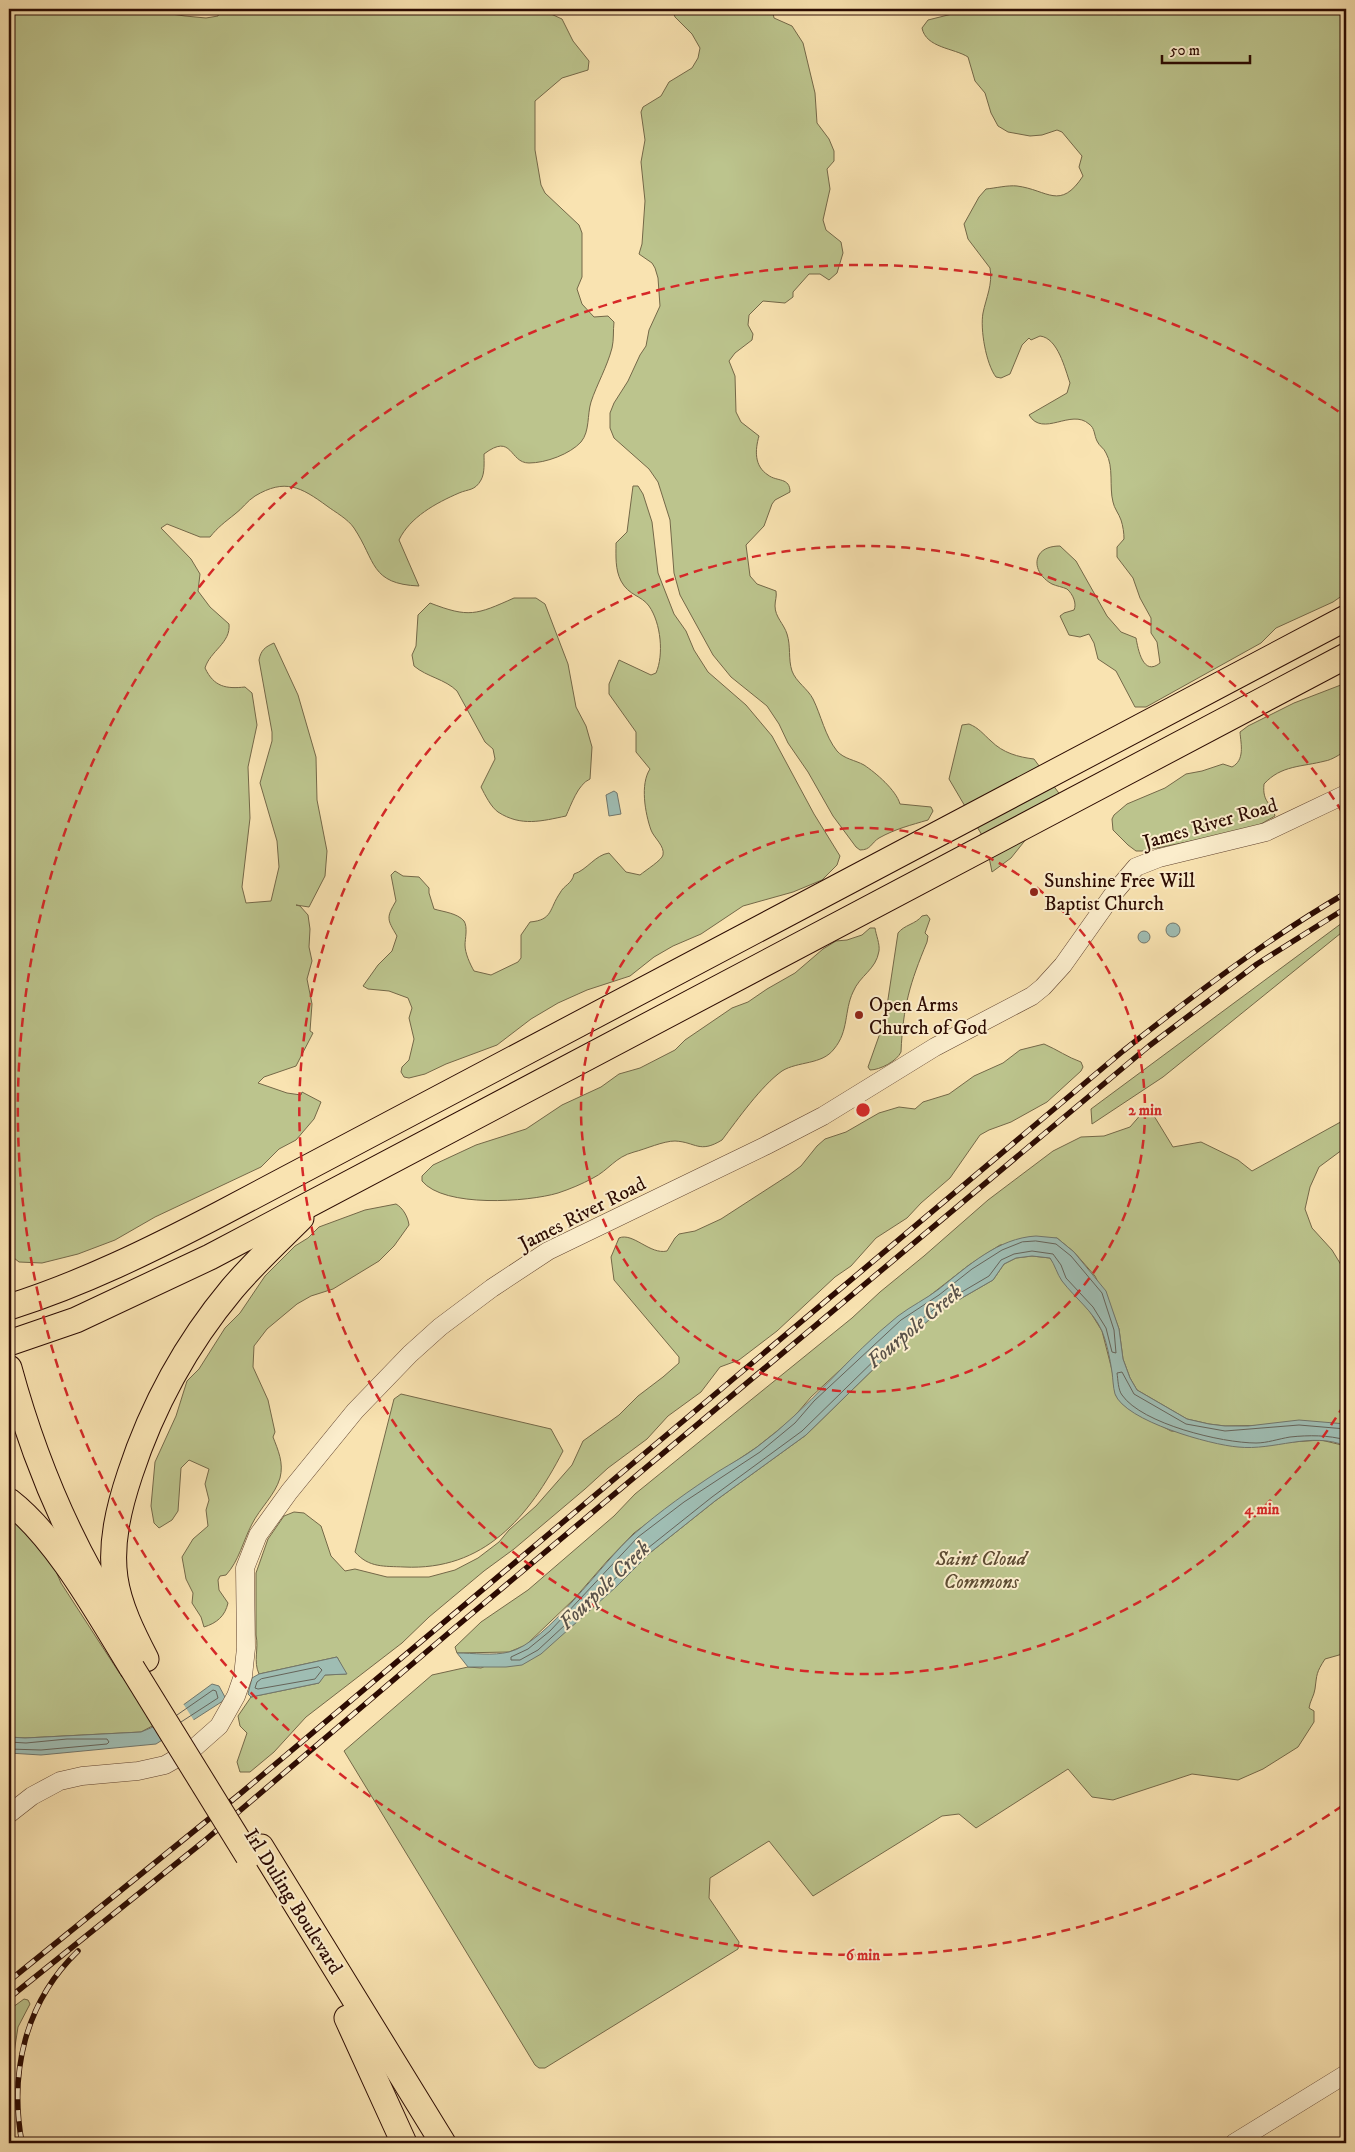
<svg xmlns="http://www.w3.org/2000/svg" width="1355" height="2152" viewBox="0 0 1355 2152" font-family="'IM FELL DW Pica',serif">
<rect width="100%" height="100%" fill="#f9e3b1"/>
<filter id="stains"><feTurbulence type="fractalNoise" baseFrequency=".004" numOctaves="4"/><feColorMatrix values="0 0 0 0 .2 0 0 0 0 .09 0 0 0 0 .02 0 0 0 .5 -.17"/></filter>
<radialGradient id="worn" r=".72"><stop offset=".6" stop-color="#630" stop-opacity="0"/><stop offset="1" stop-color="#630" stop-opacity=".3"/></radialGradient>
<g fill="#bcc48d" stroke="#746848">
<path d="M 20,9 L 137,9 L 185,16 L 206,18 L 218,16 L 220,9 L 540,9 L 562,19 L 573,41 L 589,61 L 588,70 L 562,78 L 535,101 L 535,150 L 541,185 L 545,193 L 579,225 L 582,233 L 582,277 L 577,289 L 582,304 L 594,317 L 608,316 L 614,322 C 613,330 614,340 612,348 C 607,367 597,384 591,402 C 587,415 590,431 581,442 C 570,454 546,463 529,463 C 509,463 513,432 484,454 C 484,462 485,473 481,480 C 475,491 468,489 459,493 C 436,503 410,517 399,540 L 419,586 C 370,584 376,561 354,528 C 348,519 335,512 327,506 C 301,487 285,478 255,496 C 247,501 242,509 235,514 C 225,522 218,527 210,537 L 200,537 L 167,524 L 161,528 L 191,559 L 200,574 L 198,591 L 210,607 L 229,624 C 231,643 210,651 205,668 C 214,687 226,689 245,687 L 252,693 L 257,725 L 248,767 L 250,818 L 242,887 L 246,903 L 271,901 L 279,867 L 277,841 L 260,783 L 272,741 L 272,732 L 259,660 C 261,650 265,647 274,643 L 298,695 L 316,757 L 317,800 L 327,851 L 325,876 L 309,907 L 296,905 L 300,906 L 308,915 L 310,929 L 309,947 L 312,961 L 307,979 L 312,1004 L 310,1031 L 313,1033 L 296,1066 L 264,1077 L 258,1083 L 287,1093 L 301,1095 L 302,1092 L 321,1102 L 314,1119 L 296,1140 L 279,1149 L 261,1167 L 155,1217 L 115,1240 L 78,1254 L 42,1263 L 19,1262 L 9,1254 L 9,20 Z"/>
<path d="M 672,9 L 772,9 L 774,18 L 792,26 L 803,43 L 815,93 L 817,123 L 829,139 L 834,151 L 834,161 L 827,169 L 830,189 L 823,220 L 826,230 L 841,242 L 843,253 L 837,273 L 829,280 L 820,274 L 809,274 L 793,292 L 793,297 L 785,303 L 763,301 L 749,315 L 748,325 L 753,334 L 752,340 L 735,353 L 729,361 L 735,376 L 736,412 L 741,422 L 759,436 C 755,450 754,466 768,475 C 777,482 790,477 790,492 L 775,500 L 772,504 L 764,526 L 746,545 L 750,576 L 757,584 L 776,591 C 777,597 775,600 775,606 C 775,617 784,624 787,634 C 791,646 788,659 792,671 C 796,682 808,689 813,699 C 821,715 825,736 837,751 C 844,759 855,760 864,765 C 876,773 896,790 900,804 L 931,807 L 933,811 L 928,820 C 911,825 895,829 879,838 C 871,843 871,850 860,850 L 856,847 L 833,816 L 808,772 L 788,743 L 779,724 L 767,706 L 731,677 L 713,655 L 680,595 L 674,573 L 670,520 L 658,482 L 649,469 L 614,438 L 610,428 L 610,413 L 614,403 L 628,381 L 640,355 L 646,346 L 649,330 L 660,306 L 658,278 L 655,268 L 652,263 L 639,254 L 642,244 L 645,201 L 641,162 L 645,140 L 641,112 L 643,107 L 661,96 L 669,82 L 692,68 L 698,58 L 700,48 L 692,34 L 675,17 Z"/>
<path d="M 963,9 L 1103,9 C 1114,17 1124,16 1135,9 L 1346,9 L 1346,593 L 1333,602 L 1276,628 L 1261,643 L 1146,707 L 1135,707 L 1116,671 L 1098,659 L 1094,643 L 1089,634 L 1080,637 L 1069,635 L 1060,616 L 1064,613 L 1074,610 C 1077,604 1073,594 1067,589 C 1063,587 1056,586 1052,584 C 1041,578 1033,566 1039,555 C 1043,548 1052,546 1060,546 L 1076,561 L 1107,616 L 1121,632 L 1136,638 C 1138,649 1143,677 1160,663 L 1157,642 L 1151,633 L 1151,618 L 1140,598 L 1133,578 L 1117,557 L 1117,547 L 1124,539 C 1124,533 1123,526 1121,520 C 1119,514 1114,508 1113,502 C 1109,487 1114,467 1106,453 C 1104,448 1099,446 1097,441 C 1094,435 1095,428 1089,424 C 1071,408 1043,438 1029,415 L 1067,393 L 1070,383 C 1065,369 1058,338 1040,336 L 1031,340 L 1029,338 L 1022,345 L 1010,374 L 1001,378 L 996,377 C 986,364 980,329 983,313 C 986,298 993,284 990,268 L 968,239 L 964,224 L 979,197 L 986,189 C 996,188 1008,185 1017,186 C 1048,190 1060,211 1083,176 L 1079,167 L 1082,156 L 1062,132 L 1057,130 L 1042,135 L 1030,136 L 1008,132 L 998,126 L 991,113 L 985,93 L 975,81 L 968,57 C 954,48 926,48 922,28 L 928,20 L 960,12 Z"/>
<path d="M 633,486 L 638,486 L 643,494 L 652,522 L 658,573 L 674,614 L 686,631 L 694,650 L 708,672 L 746,705 L 772,736 L 814,814 L 840,856 L 837,865 L 822,880 L 793,892 L 743,906 L 701,934 L 673,946 L 654,957 L 630,976 L 587,990 L 558,1003 L 531,1019 L 497,1045 L 446,1064 L 425,1074 L 409,1078 L 404,1077 L 401,1072 L 402,1067 L 409,1060 L 414,1039 L 409,1018 L 412,1008 L 408,998 L 389,991 L 368,989 L 363,986 L 378,965 L 392,951 L 397,936 C 387,919 386,918 396,901 L 391,875 L 395,871 L 403,876 L 419,877 L 429,888 L 429,893 L 434,909 C 444,912 457,913 464,921 C 468,927 465,939 465,945 C 465,953 470,964 474,971 L 491,975 L 518,962 L 521,958 L 521,935 L 530,922 C 553,920 549,909 560,893 C 564,885 572,884 574,874 C 587,870 595,855 609,853 L 626,872 L 640,875 C 646,870 662,860 663,855 C 665,846 654,838 651,830 C 645,813 640,784 650,769 L 636,752 L 636,732 L 609,694 L 609,684 L 619,660 L 651,675 L 656,673 C 664,655 661,623 649,606 C 641,595 629,596 621,581 C 615,569 616,557 616,543 L 627,532 Z"/>
<path d="M 514,598 L 536,598 L 545,604 L 568,664 L 576,707 L 586,726 L 592,747 L 590,779 C 578,784 571,805 566,816 C 542,821 521,827 498,812 C 491,807 485,795 481,787 L 495,759 L 493,749 L 485,742 L 457,691 C 445,679 427,677 414,666 L 412,655 L 416,646 L 418,615 L 430,603 C 469,618 476,615 514,598 Z"/>
<path d="M 1346,683 L 1346,751 C 1340,754 1332,760 1325,761 C 1302,767 1281,765 1264,784 C 1262,803 1272,803 1275,816 L 1252,829 L 1142,851 L 1136,851 L 1128,845 L 1113,830 L 1112,819 L 1114,815 L 1127,804 L 1165,788 L 1186,774 L 1202,771 L 1223,764 L 1232,767 C 1245,760 1241,745 1240,732 L 1248,726 L 1294,703 Z"/>
<path d="M 969,724 C 979,728 983,734 991,741 C 1003,753 1018,757 1034,759 L 1069,807 L 1027,838 L 1011,858 L 992,872 L 986,842 L 949,779 L 962,725 Z"/>
<path d="M 927,915 L 930,919 L 925,933 L 928,936 L 927,942 C 910,983 903,1006 901,1052 C 897,1061 880,1070 870,1070 L 868,1067 L 885,1019 L 898,933 C 904,925 916,924 922,916 Z"/>
<path d="M 1346,920 L 1346,929 L 1163,1077 L 1092,1124 L 1091,1109 Z"/>
<path d="M 870,928 L 875,928 C 876,935 880,944 879,951 C 876,970 860,975 853,992 C 844,1011 849,1031 834,1049 C 822,1065 798,1061 782,1071 C 761,1086 738,1119 722,1140 C 699,1154 696,1142 675,1141 C 663,1141 646,1149 634,1152 C 615,1157 609,1170 593,1178 C 582,1184 570,1189 558,1193 C 528,1202 444,1208 422,1181 L 422,1176 L 433,1165 L 476,1145 L 526,1129 L 562,1105 L 601,1087 L 619,1074 L 640,1068 L 675,1050 L 685,1040 L 732,1008 L 748,1002 L 767,989 L 795,973 L 823,949 L 836,941 L 847,940 L 862,935 Z"/>
<path d="M 1044,1044 C 1058,1050 1067,1057 1081,1062 L 1083,1067 L 1081,1071 L 1047,1102 L 1011,1122 L 989,1130 L 980,1135 L 950,1178 L 921,1203 L 907,1218 L 876,1238 L 851,1266 L 835,1277 L 777,1331 L 739,1360 L 720,1367 L 701,1392 L 668,1416 L 647,1439 L 608,1468 L 585,1489 L 514,1549 L 484,1571 L 429,1617 L 402,1643 L 306,1717 L 274,1752 L 250,1772 L 240,1772 L 237,1762 L 247,1733 L 240,1726 L 238,1716 L 251,1697 L 319,1683 L 324,1675 L 346,1674 L 337,1657 L 259,1674 C 253,1661 259,1649 256,1635 L 256,1573 L 268,1539 L 284,1516 L 294,1512 L 304,1513 L 321,1526 L 331,1556 L 345,1571 L 355,1569 L 387,1577 L 429,1577 L 455,1570 L 478,1558 L 499,1542 L 509,1530 L 536,1506 L 572,1465 L 583,1441 L 619,1415 L 638,1396 L 663,1377 L 679,1363 L 679,1357 L 614,1280 L 611,1257 L 619,1238 C 633,1232 650,1255 667,1251 L 675,1238 L 679,1234 L 695,1231 L 721,1219 L 789,1175 L 801,1166 L 817,1146 L 825,1139 L 846,1132 L 879,1113 L 899,1107 L 915,1109 L 923,1102 L 949,1094 L 974,1076 L 1003,1063 L 1020,1050 Z"/>
<path d="M 1151,1111 L 1173,1147 L 1201,1142 L 1238,1160 L 1252,1171 L 1346,1119 L 1346,1147 L 1319,1167 L 1310,1187 L 1305,1209 L 1312,1228 L 1332,1250 L 1346,1273 L 1346,1424 L 1225,1426 L 1209,1424 L 1187,1419 L 1137,1390 L 1130,1378 L 1123,1359 L 1119,1329 L 1113,1313 L 1095,1276 L 1074,1252 L 1057,1238 L 1000,1245 L 969,1265 L 869,1343 L 811,1397 L 792,1419 L 757,1447 L 681,1498 L 634,1533 L 608,1560 L 574,1599 L 526,1645 L 509,1652 L 457,1653 L 455,1647 L 481,1622 L 528,1590 L 614,1516 L 635,1494 L 852,1318 L 880,1292 L 924,1256 L 988,1200 L 1053,1151 L 1081,1137 L 1104,1136 L 1130,1127 L 1143,1112 Z"/>
<path d="M 396,1204 C 403,1208 408,1217 409,1225 L 394,1246 L 379,1261 L 333,1289 L 311,1296 L 297,1304 L 267,1329 L 254,1346 L 253,1367 L 268,1400 L 275,1432 L 273,1437 C 278,1450 284,1463 280,1478 C 275,1495 260,1508 252,1524 C 243,1541 239,1561 226,1575 L 220,1576 L 218,1580 L 219,1590 L 228,1603 C 225,1616 217,1623 204,1627 L 201,1617 L 192,1603 L 193,1593 L 186,1579 L 182,1557 L 193,1539 L 208,1526 L 206,1510 L 209,1500 L 205,1484 L 209,1469 L 189,1460 L 181,1468 L 178,1511 L 172,1520 L 159,1528 L 154,1523 L 151,1506 L 155,1462 L 176,1416 L 187,1381 L 199,1369 L 225,1328 L 240,1313 L 265,1276 L 295,1246 L 308,1238 L 319,1227 L 365,1210 Z"/>
<path d="M 1032,1256 L 1050,1258 L 1057,1267 L 1062,1280 L 1089,1310 L 1102,1331 L 1112,1370 L 1116,1396 L 1126,1407 L 1171,1431 L 1291,1442 L 1321,1440 L 1346,1446 L 1346,1653 L 1325,1659 C 1316,1673 1317,1674 1315,1689 C 1314,1696 1310,1701 1309,1708 L 1314,1711 L 1314,1722 L 1298,1747 L 1263,1769 L 1238,1780 L 1192,1774 L 1113,1800 L 1092,1797 L 1068,1769 L 976,1828 L 959,1814 L 942,1816 L 813,1896 L 769,1841 L 710,1878 L 709,1898 L 739,1942 L 738,1949 L 545,2068 L 539,2068 L 535,2065 L 344,1751 L 432,1675 L 468,1667 L 481,1668 L 571,1627 L 651,1552 L 715,1501 L 806,1435 L 893,1350 L 941,1310 L 993,1280 L 1004,1264 L 1016,1258 Z"/>
<path d="M 401,1394 L 551,1429 L 563,1451 C 529,1517 484,1571 404,1567 C 384,1566 369,1568 355,1552 L 394,1399 Z"/>
<path d="M 9,1519 L 14,1520 L 52,1562 L 61,1583 L 120,1674 L 124,1672 L 156,1724 L 141,1732 L 25,1738 L 9,1737 Z"/>
<path d="M 24,1999 L 28,2000 L 30,2004 L 18,2027 L 9,2085 L 9,2010 Z"/>
</g>
<g fill="#9fbdb3" stroke="#71766c">
<path d="M 614,791 L 617,793 L 621,814 L 609,816 L 606,795 Z"/>
<circle cx="1173" cy="930" r="7"/>
<circle cx="1144" cy="937" r="6"/>
<path d="M 1036,1236 L 1057,1238 L 1074,1252 L 1106,1291 L 1119,1329 L 1123,1359 L 1130,1378 L 1137,1390 L 1187,1419 L 1209,1424 L 1225,1426 L 1248,1426 L 1299,1420 L 1346,1424 L 1346,1446 C 1311,1431 1274,1451 1238,1447 C 1211,1445 1125,1421 1115,1394 C 1113,1387 1113,1379 1112,1372 C 1110,1359 1107,1343 1102,1331 C 1093,1311 1075,1298 1062,1281 C 1057,1274 1055,1265 1050,1258 L 1032,1256 L 1016,1258 L 1004,1264 L 993,1280 L 941,1310 L 893,1350 L 806,1435 L 715,1501 L 651,1552 L 616,1587 L 541,1654 L 522,1665 L 506,1667 L 468,1667 L 457,1653 C 473,1653 493,1656 509,1652 C 547,1643 602,1562 634,1534 C 660,1511 690,1490 719,1471 C 732,1463 745,1456 757,1447 C 809,1409 848,1356 898,1316 C 911,1306 926,1299 939,1289 C 968,1266 998,1238 1036,1236 Z"/>
<path d="M 337,1657 L 347,1674 L 325,1675 L 319,1683 L 251,1697 L 248,1694 L 252,1678 L 259,1674 Z"/>
<path d="M 212,1684 L 219,1686 L 226,1699 L 156,1744 L 41,1755 L 9,1753 L 9,1737 L 25,1738 L 141,1732 L 153,1727 Z"/>
</g>
<path fill="#f9e3b1" d="M 182,1702 L 195,1722 L 166,1740 L 155,1722 Z"/>
<g fill="none" stroke-linecap="round" stroke-linejoin="round">
<g stroke="#66645a" stroke-width="1">
<path d="M 1036,1241 L 1056,1244 L 1071,1256 L 1102,1293 L 1114,1330 L 1116,1353 L 1112,1352 L 1106,1328 L 1093,1307 L 1066,1278 L 1061,1265 L 1053,1254 L 1032,1251 L 1014,1254 L 1001,1260 L 989,1276 L 938,1306 L 889,1346 L 802,1431 L 712,1497 L 648,1548 L 538,1650 L 520,1660 L 511,1660 L 511,1657 L 528,1649 L 550,1631 L 638,1537 L 684,1502 L 760,1452 L 795,1423 L 814,1401 L 901,1320 L 939,1295 L 972,1269 L 1002,1250 L 1022,1242 Z"/>
<path d="M 1346,1429 L 1299,1425 L 1225,1431 L 1186,1424 L 1134,1394 L 1122,1372 L 1117,1373 C 1118,1379 1118,1390 1122,1395 C 1142,1424 1222,1443 1256,1443 C 1267,1443 1278,1439 1290,1437 C 1309,1435 1328,1435 1346,1440"/>
<path d="M 319,1667 L 322,1670 L 315,1679 L 258,1689 L 255,1688 L 257,1682 L 261,1679 Z"/>
<path d="M 177,1715 L 213,1690 L 216,1691 L 218,1698 L 181,1722"/>
<path d="M 9,1742 L 26,1743 L 67,1739 L 107,1739 L 109,1742 L 107,1744 L 41,1750 L 9,1749"/>
</g>
<defs>
<g id="minor">
<path d="M 9,1814 L 32,1796 L 60,1781 L 82,1776 L 138,1771 L 165,1765 L 193,1749 L 219,1726 L 236,1696 L 243,1676 L 246,1648 L 245,1568 L 258,1535 L 289,1492 L 355,1411 L 410,1354 L 440,1327 L 492,1288 L 548,1251 L 765,1146 L 823,1116 L 935,1047 L 1032,996 L 1043,987 L 1063,965 L 1114,893 L 1136,867 L 1159,858 L 1266,832 L 1346,794"/>
<path d="M 1234,2143 L 1346,2074"/>
</g>
<g id="highway">
<path d="M 9,1307 C 82,1284 151,1250 220,1214 L 1346,618"/>
<path d="M 9,1343 L 76,1320 L 210,1257 L 1346,656"/>
<path d="M 9,1368 C 33,1456 67,1539 116,1616"/>
<path d="M 9,1501 C 58,1539 99,1615 132,1668"/>
<path d="M 146,1659 C 133,1634 119,1606 115,1578 C 110,1543 119,1507 130,1474 C 152,1407 187,1343 232,1289 C 254,1263 278,1241 301,1218"/>
<path d="M 261,1847 L 443,2143"/>
<path d="M 347,2018 L 404,2143"/>
</g>
</defs>
<use href="#minor" stroke="#5f412e" stroke-width="19"/>
<use href="#highway" stroke="#2c0b02" stroke-width="27"/>
<use href="#minor" stroke="#fbedcc" stroke-width="18"/>
<use href="#highway" stroke="#f9e3b1" stroke-width="25"/>
<defs>
<g id="rail">
<path d="M 9,1981 L 241,1793 L 1123,1051 C 1195,994 1267,939 1346,893"/>
<path d="M 9,1998 L 203,1842 L 451,1631 L 1149,1046 L 1257,964 L 1346,908"/>
<path d="M 22,2143 C 9,2073 25,2002 78,1951"/>
</g>
</defs>
<use href="#rail" stroke="#2c0b02" stroke-width="5.5"/>
<use href="#rail" stroke="#fbedcc" stroke-width="4" stroke-dasharray="11" stroke-linecap="butt"/>
<defs>
<path id="highway-bridge" d="M 132,1668 L 248,1856"/>
</defs>
<use href="#highway-bridge" stroke="#2c0b02" stroke-width="27" stroke-linecap="butt"/>
<use href="#highway-bridge" stroke="#f9e3b1" stroke-width="25"/>
</g>
<g fill="none" stroke="#d62828" stroke-width="2.5" stroke-dasharray="9 6">
<circle cx="863" cy="1110" r="282"/>
<path d="M1344 1405A564 564 0 1 1 1344 815"/>
<path d="M1342 1806A845 845 0 1 1 1342 414"/>
</g>
<g fill="#8f2418" stroke="#fbedcc" stroke-width="2">
<circle cx="1034" cy="892" r="5"/>
<circle cx="859" cy="1015" r="5"/>
</g>
<g text-anchor="middle" stroke-width="4" stroke-linejoin="round" paint-order="stroke">
<g font-size="20" fill="#2c0b02" stroke="#fbedcc">
<text transform="translate(1210 823) rotate(-16)" y="7">James River Road</text>
<text transform="translate(582 1213) rotate(-27)" y="7">James River Road</text>
<text transform="translate(294 1901) rotate(58)" y="7">Irl Duling Boulevard</text>
</g>
<g font-size="20" fill="#2c0b02" stroke="#fbedcc" text-anchor="start">
<text x="1044" y="887">Sunshine Free Will<tspan x="1044" dy="23">Baptist Church</tspan></text>
<text x="869" y="1011">Open Arms<tspan x="869" dy="23">Church of God</tspan></text>
</g>
<g font-size="20" font-style="italic" fill="#5e4c33" stroke="#fbedcc">
<text x="981" y="1565">Saint Cloud<tspan x="981" dy="23">Commons</tspan></text>
</g>
<g font-size="21" font-style="italic" fill="#5a5249" stroke="#fbedcc">
<text transform="translate(914 1326) rotate(-40)" y="7">Fourpole Creek</text>
<text transform="translate(604 1585) rotate(-44)" y="7">Fourpole Creek</text>
</g>
</g>
<circle cx="863" cy="1110" r="8" fill="#d62828" stroke="#fbedcc" stroke-width="2.5"/>
<g font-size="15" text-anchor="middle" font-weight="bold" fill="#d62828" stroke="#fbedcc" stroke-width="4" stroke-linejoin="round" paint-order="stroke">
<text x="1145" y="1115">2 min</text>
<text x="1262" y="1514">4 min</text>
<text x="863" y="1960">6 min</text>
</g>
<rect width="1355" height="2152" fill="none" stroke="#f9e3b1" stroke-width="30"/>
<rect x="10" y="10" width="1335" height="2132" fill="none" stroke="#2c0b02" stroke-width="2.5"/>
<rect x="15" y="15" width="1325" height="2122" fill="none" stroke="#2c0b02"/>
<path d="M1162 55v8h88v-8" fill="none" stroke="#2c0b02" stroke-width="2.5"/>
<text x="1170" y="55" font-size="15" fill="#2c0b02" stroke="#fbedcc" stroke-width="4" paint-order="stroke">50 m</text>
<rect width="100%" height="100%" filter="url(#stains)"/>
<rect width="100%" height="100%" fill="url(#worn)"/>
</svg>
